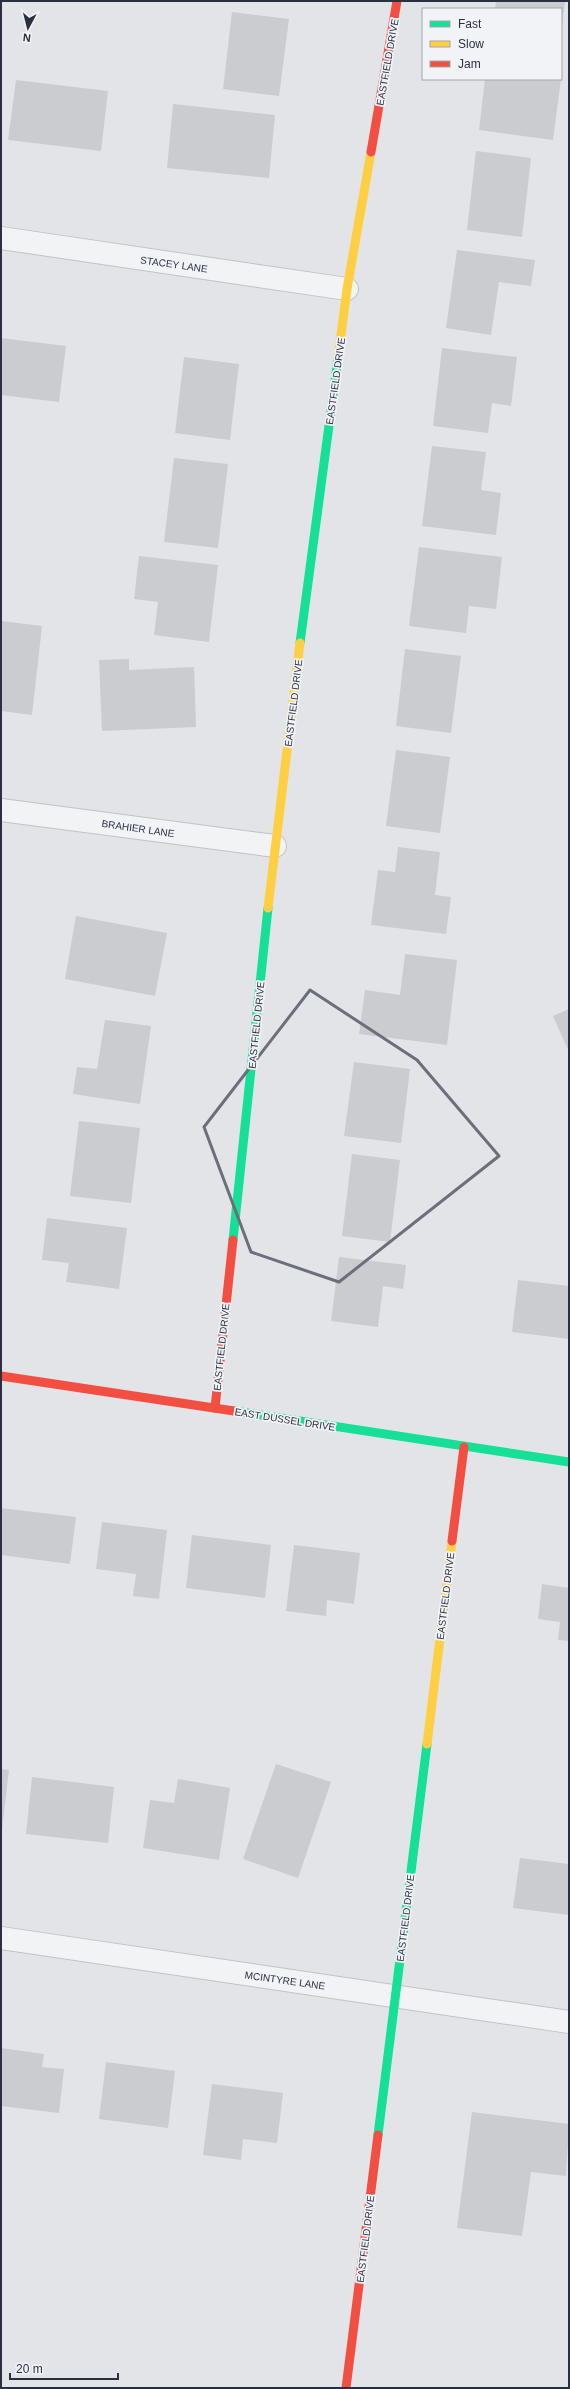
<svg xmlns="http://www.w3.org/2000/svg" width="570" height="2389" viewBox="0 0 570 2389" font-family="Arial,sans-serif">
<rect width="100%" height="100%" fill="#e3e4e7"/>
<g fill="#cbccd0">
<path d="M 496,1 L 565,1 L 562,25 L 561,9 L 495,9 Z"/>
<path d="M 232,12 L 289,19 L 279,96 L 223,89 Z"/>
<path d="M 485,79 L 561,79 L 553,140 L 479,130 Z"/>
<path d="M 16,80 L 108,91 L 101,151 L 8,140 Z"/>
<path d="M 173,104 L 275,115 L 269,178 L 167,168 Z"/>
<path d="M 476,151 L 531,158 L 522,237 L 467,230 Z"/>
<path d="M 457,250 L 535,260 L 531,286 L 499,282 L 491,335 L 446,328 Z"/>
<path d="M 1,338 L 66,346 L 59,402 L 1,395 Z"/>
<path d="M 442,348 L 517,357 L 511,406 L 492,403 L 488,433 L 433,426 Z"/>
<path d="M 184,357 L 239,364 L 230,440 L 175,433 Z"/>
<path d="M 432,446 L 486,452 L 481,490 L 501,493 L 496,535 L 422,526 Z"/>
<path d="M 174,458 L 228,464 L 218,548 L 164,542 Z"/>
<path d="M 419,547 L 502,557 L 496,609 L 469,606 L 466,633 L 409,626 Z"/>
<path d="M 139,556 L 218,565 L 209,642 L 154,635 L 158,602 L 134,599 Z"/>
<path d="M 1,621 L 42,626 L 32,715 L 1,711 Z"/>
<path d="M 405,649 L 461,656 L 451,733 L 396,726 Z"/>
<path d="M 129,659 L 129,670 L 194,667 L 196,727 L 102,731 L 99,660 Z"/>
<path d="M 396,750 L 450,757 L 440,833 L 386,826 Z"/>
<path d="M 398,847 L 440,852 L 435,895 L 451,897 L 446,934 L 371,925 L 378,870 L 395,872 Z"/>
<path d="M 76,916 L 167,933 L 155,996 L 65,979 Z"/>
<path d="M 405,954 L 457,960 L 447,1045 L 359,1034 L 365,990 L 400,995 Z"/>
<path d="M 569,1009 L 569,1052 L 553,1016 Z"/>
<path d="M 105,1020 L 151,1026 L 140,1104 L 73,1094 L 77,1067 L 97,1069 Z"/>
<path d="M 354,1062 L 410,1069 L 401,1143 L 344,1136 Z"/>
<path d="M 79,1121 L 140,1128 L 131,1203 L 70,1196 Z"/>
<path d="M 352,1154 L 400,1160 L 390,1242 L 342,1236 Z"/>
<path d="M 47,1218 L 127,1228 L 119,1289 L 66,1282 L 69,1263 L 42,1260 Z"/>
<path d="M 339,1257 L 406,1265 L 403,1289 L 383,1286 L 378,1327 L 331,1321 Z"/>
<path d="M 518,1280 L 569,1286 L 569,1339 L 512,1332 Z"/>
<path d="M 1,1508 L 76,1517 L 70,1564 L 1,1555 Z"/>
<path d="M 102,1522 L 167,1530 L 159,1599 L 133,1596 L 136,1574 L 96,1569 Z"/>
<path d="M 192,1535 L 271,1545 L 265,1598 L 186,1588 Z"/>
<path d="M 294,1545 L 360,1553 L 354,1604 L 327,1600 L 326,1616 L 286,1611 Z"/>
<path d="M 542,1584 L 569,1588 L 569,1641 L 558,1640 L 560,1622 L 538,1619 Z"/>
<path d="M 276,1764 L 331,1782 L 298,1878 L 243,1859 Z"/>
<path d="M 1,1769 L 9,1770 L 2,1830 L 1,1830 Z"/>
<path d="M 32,1777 L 114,1787 L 108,1843 L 26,1834 Z"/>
<path d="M 178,1779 L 230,1788 L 219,1860 L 143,1848 L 150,1800 L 174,1803 Z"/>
<path d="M 520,1858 L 569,1864 L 569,1915 L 513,1908 Z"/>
<path d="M 1,2048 L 44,2054 L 42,2067 L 64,2069 L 59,2113 L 1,2106 Z"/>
<path d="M 106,2062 L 175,2071 L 168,2128 L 99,2119 Z"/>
<path d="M 212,2084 L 283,2093 L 277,2143 L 243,2139 L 241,2160 L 203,2155 Z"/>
<path d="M 472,2112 L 569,2124 L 566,2176 L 531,2172 L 522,2236 L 457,2228 Z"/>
</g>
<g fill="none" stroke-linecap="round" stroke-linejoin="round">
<defs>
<g id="street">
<path d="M 1,238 L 347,289"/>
<path d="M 1,810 L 275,846"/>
<path d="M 1,1938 L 569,2022"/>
</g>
</defs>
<use href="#street" stroke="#c1c2c5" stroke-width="24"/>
<use href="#street" stroke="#f2f3f5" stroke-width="22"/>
<g stroke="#16e098" stroke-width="9">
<path d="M 300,643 L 338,358"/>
<path d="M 233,1240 L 268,908"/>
<path d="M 234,1411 L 569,1462"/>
<path d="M 378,2135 L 427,1744"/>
</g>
<g stroke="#ffcf43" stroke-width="9">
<path d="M 338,358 L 347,289 L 371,152"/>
<path d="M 268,908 L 300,643"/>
<path d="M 427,1744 L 452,1541"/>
</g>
<g stroke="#f24e42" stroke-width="9">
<path d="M 371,152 L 397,1"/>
<path d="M 1,1376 L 234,1411"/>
<path d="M 215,1408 L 233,1240"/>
<path d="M 452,1541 L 464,1447"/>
<path d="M 346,2388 L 378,2135"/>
</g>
</g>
<path fill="none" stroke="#6b6f7a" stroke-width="3" stroke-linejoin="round" d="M 310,990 L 417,1060 L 499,1156 L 339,1282 L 251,1252 L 204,1127 Z"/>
<g text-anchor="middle" stroke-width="3.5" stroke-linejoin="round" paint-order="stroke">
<g font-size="10" fill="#2b3040" stroke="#f1f3f7">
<text transform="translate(387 62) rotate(-80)" y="4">EASTFIELD DRIVE</text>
<text transform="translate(174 264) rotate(8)" y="4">STACEY LANE</text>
<text transform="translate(335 381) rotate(-82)" y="4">EASTFIELD DRIVE</text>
<text transform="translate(293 703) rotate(-83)" y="4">EASTFIELD DRIVE</text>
<text transform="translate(138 828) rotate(8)" y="4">BRAHIER LANE</text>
<text transform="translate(256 1025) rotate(-84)" y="4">EASTFIELD DRIVE</text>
<text transform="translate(221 1347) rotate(-84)" y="4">EASTFIELD DRIVE</text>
<text transform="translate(285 1419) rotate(9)" y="4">EAST DUSSEL DRIVE</text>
<text transform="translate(445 1596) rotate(-83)" y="4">EASTFIELD DRIVE</text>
<text transform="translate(405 1918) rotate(-83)" y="4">EASTFIELD DRIVE</text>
<text transform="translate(285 1980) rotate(8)" y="4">MCINTYRE LANE</text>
<text transform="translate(365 2239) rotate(-83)" y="4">EASTFIELD DRIVE</text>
</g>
</g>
<rect width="570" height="2389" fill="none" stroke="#2b3040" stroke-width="4"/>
<rect x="422" y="8" width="140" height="72" fill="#f1f3f7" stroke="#a2a5ae"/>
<rect x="430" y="21" width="20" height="6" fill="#16e098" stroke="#a2a5ae"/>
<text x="458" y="28" font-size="12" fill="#2b3040">Fast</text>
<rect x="430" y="41" width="20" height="6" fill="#ffcf43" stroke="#a2a5ae"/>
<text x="458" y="48" font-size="12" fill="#2b3040">Slow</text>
<rect x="430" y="61" width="20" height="6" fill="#f24e42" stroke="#a2a5ae"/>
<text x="458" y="68" font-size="12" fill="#2b3040">Jam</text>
<g transform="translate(28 28) rotate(187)" stroke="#f1f3f7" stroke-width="3" paint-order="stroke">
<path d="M0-3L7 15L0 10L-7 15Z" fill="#2b3040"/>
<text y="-6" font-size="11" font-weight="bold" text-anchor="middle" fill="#2b3040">N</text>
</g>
<path d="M10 2373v6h108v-6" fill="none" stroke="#2b3040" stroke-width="2"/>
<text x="16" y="2373" font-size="12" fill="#2b3040" stroke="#f1f3f7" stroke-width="3" paint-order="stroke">20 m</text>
</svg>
